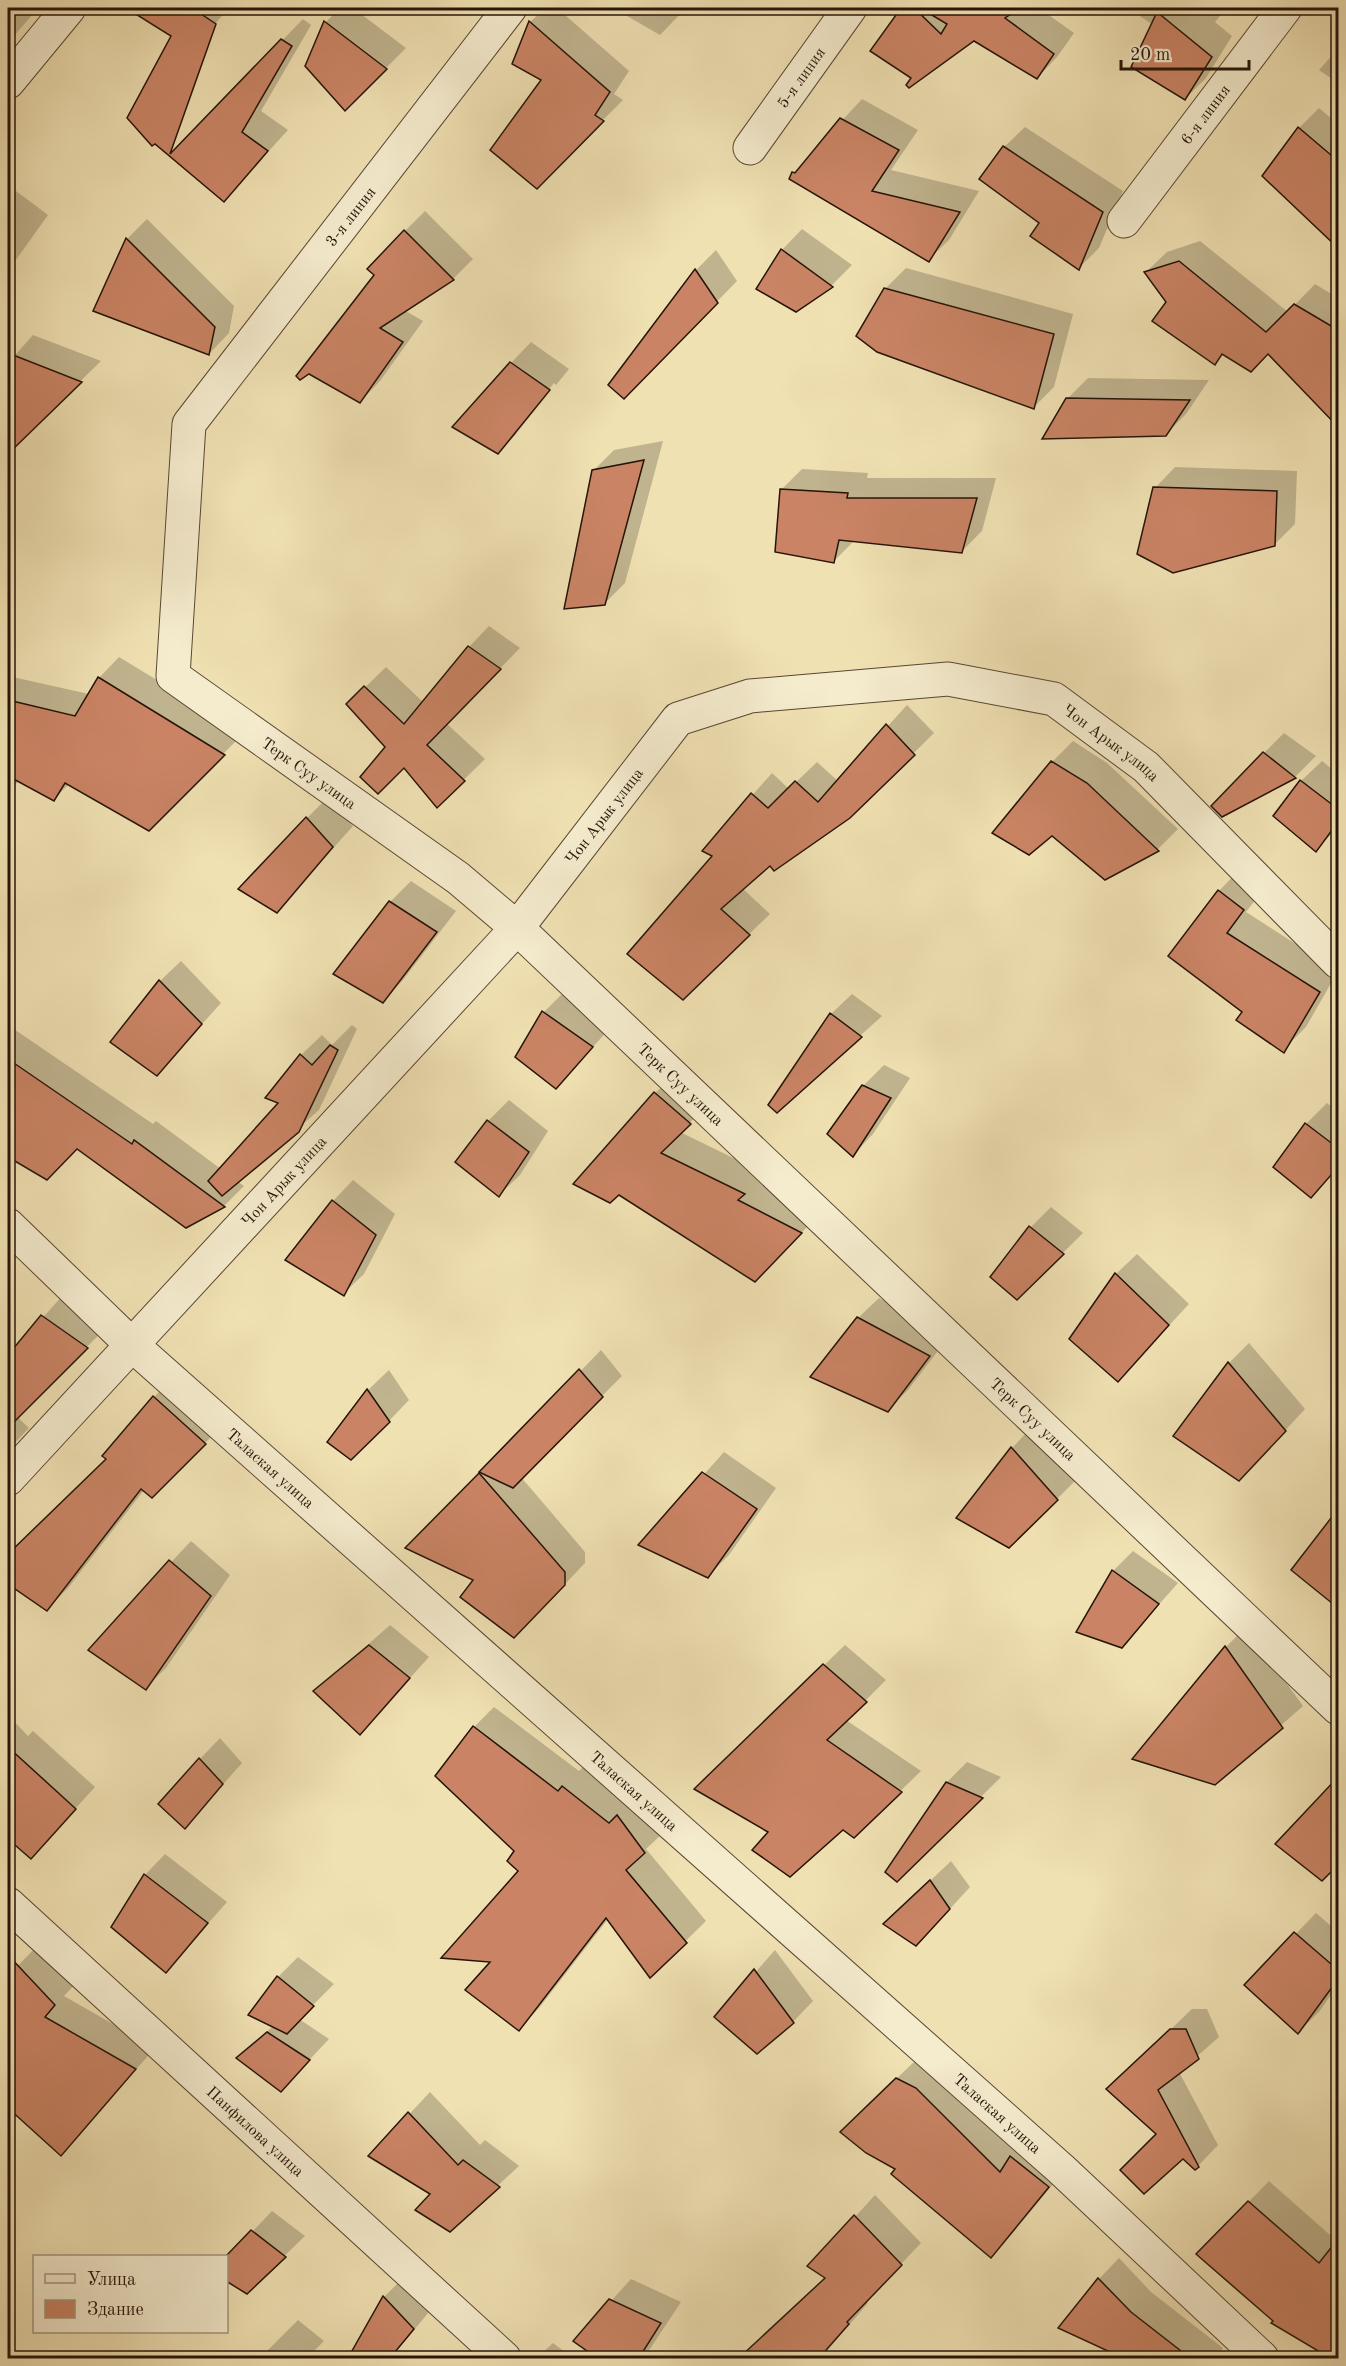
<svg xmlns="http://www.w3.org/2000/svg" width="1346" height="2366" viewBox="0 0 1346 2366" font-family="'Old Standard TT',serif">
<rect width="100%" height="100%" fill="#f0e1b3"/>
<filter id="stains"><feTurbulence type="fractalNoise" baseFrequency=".00333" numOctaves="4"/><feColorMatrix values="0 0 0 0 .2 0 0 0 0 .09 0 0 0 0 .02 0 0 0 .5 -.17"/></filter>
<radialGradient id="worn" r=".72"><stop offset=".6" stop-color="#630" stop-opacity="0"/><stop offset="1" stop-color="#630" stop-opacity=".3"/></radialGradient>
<g fill="#0003" fill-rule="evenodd">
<path d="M 8,8 L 38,8 L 8,43 Z"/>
<path d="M 129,8 L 229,8 L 194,48 Z"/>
<path d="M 340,8 L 353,8 L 406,48 L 345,109 L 306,66 L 326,22 Z"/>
<path d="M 545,8 L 557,8 L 629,71 L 614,94 L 623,100 L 536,187 L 543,79 L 530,22 Z"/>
<path d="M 613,8 L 686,8 L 660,35 Z"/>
<path d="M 903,8 L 1039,8 L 1074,33 L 1057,57 L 1037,78 L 974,39 L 872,51 Z"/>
<path d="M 1128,8 L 1220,8 L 1224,11 L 1215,22 L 1232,36 L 1206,78 L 1185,99 L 1153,25 Z"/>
<path d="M 1225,8 L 1246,8 L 1238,16 Z"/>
<path d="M 303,19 L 311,25 L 261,111 L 288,130 L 224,200 L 171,155 Z"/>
<path d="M 1338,49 L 1338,83 L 1319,70 Z"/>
<path d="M 862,99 L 918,130 L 891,170 L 979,191 L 949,240 L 928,260 L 793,173 Z"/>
<path d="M 1319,108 L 1338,124 L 1338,224 L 1327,236 L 1299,128 Z"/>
<path d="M 1025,127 L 1123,191 L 1099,248 L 1079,268 L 1041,223 L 1004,147 Z"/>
<path d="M 8,185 L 48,215 L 8,271 Z"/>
<path d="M 425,211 L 473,259 L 453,279 L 404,310 L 423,321 L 380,381 L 360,402 L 377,274 L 405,231 Z"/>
<path d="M 147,219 L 234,306 L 229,333 L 209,354 L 95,311 L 127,239 Z"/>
<path d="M 802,229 L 852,265 L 832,285 L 796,310 L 782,250 Z"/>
<path d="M 1200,241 L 1288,312 L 1315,284 L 1338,298 L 1338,419 L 1336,422 L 1269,352 L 1224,353 L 1214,363 L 1168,302 L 1146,272 L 1167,252 Z"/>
<path d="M 716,250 L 737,281 L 624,397 L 610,385 L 696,270 Z"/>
<path d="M 906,268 L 1073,314 L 1054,387 L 1034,407 L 885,289 Z"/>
<path d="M 33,335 L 101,361 L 22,438 L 8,432 L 8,363 Z"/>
<path d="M 531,342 L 569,369 L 518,432 L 498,452 L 511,363 ZM 554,383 L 556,385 L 517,433 L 514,433 Z"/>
<path d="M 1088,378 L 1209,380 L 1186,414 L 1165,435 L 1067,399 Z"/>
<path d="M 663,441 L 625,583 L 604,604 L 594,470 L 614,450 Z"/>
<path d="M 1175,467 L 1297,471 L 1295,524 L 1274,545 L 1155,488 Z"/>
<path d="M 802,469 L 868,473 L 867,478 L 996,478 L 982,531 L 961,552 L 854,541 L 833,562 L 781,490 Z"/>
<path d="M 489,626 L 520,648 L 446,723 L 485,759 L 437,806 L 348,704 L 386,667 L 423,702 L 469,647 Z"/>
<path d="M 119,657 L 244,733 L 148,829 L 69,784 L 54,799 L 19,781 L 10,789 L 8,788 L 8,676 L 89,694 L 99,678 Z"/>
<path d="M 907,705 L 934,733 L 849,817 L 770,864 L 742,888 L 770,914 L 683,998 L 714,855 L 704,850 L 772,773 L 789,789 L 817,762 L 838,781 Z"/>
<path d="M 1284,733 L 1316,756 L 1296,776 L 1222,815 L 1264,753 Z"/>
<path d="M 1073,741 L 1107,763 L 1178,829 L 1158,849 L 1105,878 L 1052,834 L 1052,762 Z"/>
<path d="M 1322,761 L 1338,774 L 1338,827 L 1316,850 L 1301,781 Z"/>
<path d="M 327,798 L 353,826 L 277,911 L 307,818 Z"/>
<path d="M 1239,870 L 1264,889 L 1246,912 L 1338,971 L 1306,1027 L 1286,1047 L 1170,956 L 1219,891 Z"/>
<path d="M 411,881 L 456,911 L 403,980 L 383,1001 L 390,902 Z"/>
<path d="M 181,961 L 221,1003 L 157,1074 L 112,1042 L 160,981 Z"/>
<path d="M 564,992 L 612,1026 L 556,1087 L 544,1012 Z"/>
<path d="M 852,994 L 882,1016 L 777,1111 L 831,1014 Z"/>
<path d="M 8,1025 L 153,1124 L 156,1121 L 221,1169 L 280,1103 L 267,1097 L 301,1055 L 322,1035 L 332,1045 L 352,1025 L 357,1029 L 319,1110 L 237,1181 L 244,1186 L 224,1206 L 186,1227 L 78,1147 L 47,1178 L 8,1154 Z"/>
<path d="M 884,1065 L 910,1078 L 873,1134 L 853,1155 L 863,1086 Z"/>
<path d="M 676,1073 L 710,1103 L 680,1132 L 764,1173 L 821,1212 L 776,1260 L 619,1193 L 655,1093 Z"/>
<path d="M 509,1100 L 548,1131 L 520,1175 L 499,1195 L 457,1161 L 488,1121 Z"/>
<path d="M 1327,1103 L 1338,1112 L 1338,1168 L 1311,1196 L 1275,1166 L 1306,1124 Z"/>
<path d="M 353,1180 L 395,1214 L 364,1274 L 343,1294 L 287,1260 L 333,1201 Z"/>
<path d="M 1051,1207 L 1083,1233 L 1017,1298 L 1031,1227 Z"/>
<path d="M 1137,1254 L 1189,1304 L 1118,1380 L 1071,1339 L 1116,1274 Z"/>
<path d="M 63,1295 L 107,1327 L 29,1404 L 8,1391 L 8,1357 Z"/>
<path d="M 879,1298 L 950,1335 L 908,1390 L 887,1410 L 858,1318 Z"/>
<path d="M 1249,1343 L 1305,1409 L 1260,1458 L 1229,1363 Z"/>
<path d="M 601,1350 L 622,1376 L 521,1477 L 585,1552 L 585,1563 L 535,1616 L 476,1580 L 408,1548 Z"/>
<path d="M 389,1370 L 409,1400 L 389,1421 L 330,1441 L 368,1390 Z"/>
<path d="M 174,1377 L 225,1423 L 152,1496 L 144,1490 L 68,1588 L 47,1609 L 8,1582 L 8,1556 L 108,1459 L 154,1397 Z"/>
<path d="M 8,1408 L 29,1428 L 8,1450 Z"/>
<path d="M 1032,1427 L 1077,1479 L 1009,1547 L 959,1517 L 1012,1448 Z"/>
<path d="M 724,1452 L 776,1488 L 729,1555 L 708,1576 L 641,1545 Z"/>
<path d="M 1338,1515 L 1338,1595 L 1330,1600 L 1327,1526 Z"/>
<path d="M 191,1541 L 230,1575 L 166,1668 L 145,1688 L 90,1649 Z"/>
<path d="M 1133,1551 L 1178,1583 L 1121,1647 L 1113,1571 Z"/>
<path d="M 390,1625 L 429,1657 L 360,1733 L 315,1691 Z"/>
<path d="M 1246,1627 L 1303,1706 L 1215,1783 L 1134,1758 L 1226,1647 Z"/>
<path d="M 845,1645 L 886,1680 L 846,1720 L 921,1771 L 854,1836 L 843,1828 L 771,1832 L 716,1769 Z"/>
<path d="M 494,1707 L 579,1771 L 584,1766 L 664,1832 L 646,1849 L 706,1921 L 650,1976 L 608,1919 L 539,2008 L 519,2029 L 493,1960 L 520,1871 L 516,1851 L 474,1727 Z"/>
<path d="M 8,1715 L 28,1736 L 33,1731 L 95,1787 L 31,1857 L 8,1837 Z"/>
<path d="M 220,1738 L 242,1763 L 185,1827 L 200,1759 Z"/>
<path d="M 967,1762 L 1001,1777 L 897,1880 L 947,1782 Z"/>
<path d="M 1338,1779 L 1338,1863 L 1322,1879 L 1277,1844 Z"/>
<path d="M 165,1854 L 227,1902 L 166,1971 L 113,1926 L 145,1875 Z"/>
<path d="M 951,1861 L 970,1887 L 937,1923 L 906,1904 Z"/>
<path d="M 1316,1913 L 1338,1932 L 1338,1985 L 1319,2012 L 1298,2032 L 1246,1985 Z"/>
<path d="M 38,1945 L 75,1984 L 64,1996 L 155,2048 L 61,2154 L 40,2108 L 8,2072 L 8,1976 Z"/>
<path d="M 775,1950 L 813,2001 L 793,2022 L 716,2017 Z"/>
<path d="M 298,1957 L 334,1984 L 299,2019 L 329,2039 L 281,2090 L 238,2058 L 273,2026 L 278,1977 Z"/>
<path d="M 1192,2009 L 1207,2009 L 1219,2037 L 1179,2072 L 1218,2145 L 1198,2166 L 1129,2069 Z"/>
<path d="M 918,2058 L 1068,2166 L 1011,2235 L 990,2256 L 898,2168 L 863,2111 Z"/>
<path d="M 430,2092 L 480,2145 L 485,2140 L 519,2166 L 450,2230 L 433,2194 L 370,2156 Z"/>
<path d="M 1269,2181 L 1338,2242 L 1338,2358 L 1333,2358 L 1273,2323 L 1275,2321 L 1198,2254 Z"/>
<path d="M 875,2195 L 921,2243 L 866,2301 L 868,2303 L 821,2358 L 741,2358 L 826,2277 L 810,2266 Z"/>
<path d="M 272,2211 L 305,2236 L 247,2292 L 252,2232 Z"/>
<path d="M 1119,2258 L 1151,2292 L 1223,2348 L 1216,2358 L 1126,2358 L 1060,2327 L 1099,2279 Z"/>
<path d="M 404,2277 L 433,2307 L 391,2358 L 350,2358 L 384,2297 Z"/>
<path d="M 631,2279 L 681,2302 L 644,2358 L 600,2358 L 575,2341 Z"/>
<path d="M 298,2320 L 324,2341 L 307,2358 L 260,2358 Z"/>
<path d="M 553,2343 L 573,2358 L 537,2358 Z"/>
</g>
<g fill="#ca8465" stroke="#251408" stroke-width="1.5">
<path d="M 126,8 L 192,8 L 216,24 L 170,154 L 281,39 L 292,46 L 242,132 L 268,151 L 224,202 L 155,144 L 152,146 L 127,118 L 171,36 Z"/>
<path d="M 901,8 L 914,8 L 941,34 L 947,24 L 920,8 L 1020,8 L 1005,18 L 1054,54 L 1037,79 L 974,41 L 909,88 L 906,85 L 911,78 L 870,51 Z"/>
<path d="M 1157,12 L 1212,57 L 1185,100 L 1131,67 Z"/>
<path d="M 324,21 L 387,69 L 345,111 L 305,66 Z"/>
<path d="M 529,21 L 610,92 L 595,115 L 604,121 L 537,189 L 490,150 L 541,80 L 512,64 Z"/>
<path d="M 840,118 L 899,150 L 872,191 L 960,212 L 929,262 L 789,179 L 792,172 L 795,173 Z"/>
<path d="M 1298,127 L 1338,161 L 1338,248 L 1262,176 Z"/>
<path d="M 1003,146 L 1103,212 L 1079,270 L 1030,236 L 1039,223 L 979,179 Z"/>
<path d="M 404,230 L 454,280 L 380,328 L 403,342 L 360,403 L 309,374 L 300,380 L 296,376 L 374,275 L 367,269 Z"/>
<path d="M 126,238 L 215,327 L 209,355 L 93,311 Z"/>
<path d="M 781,249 L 833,287 L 796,312 L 756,289 Z"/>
<path d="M 1179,261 L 1266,332 L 1294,304 L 1338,330 L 1338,427 L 1268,354 L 1251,372 L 1222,354 L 1215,365 L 1152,321 L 1166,302 L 1144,272 Z"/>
<path d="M 695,269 L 718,303 L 624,399 L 608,385 Z"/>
<path d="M 884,288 L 1054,334 L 1034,409 L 877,352 L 856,336 Z"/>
<path d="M 8,353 L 82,382 L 8,454 Z"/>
<path d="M 510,362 L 550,390 L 498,454 L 452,427 Z"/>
<path d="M 1066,398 L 1190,400 L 1166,436 L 1042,439 Z"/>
<path d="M 644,460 L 605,605 L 564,609 L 592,470 Z"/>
<path d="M 1153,487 L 1277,491 L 1275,546 L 1173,573 L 1137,554 Z"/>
<path d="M 780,489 L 848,493 L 847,498 L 977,498 L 962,553 L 839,540 L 834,563 L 775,552 Z"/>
<path d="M 468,646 L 501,669 L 427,745 L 465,781 L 437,808 L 404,768 L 378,794 L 360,777 L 385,747 L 346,704 L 364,686 L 404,724 Z"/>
<path d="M 98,677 L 225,755 L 149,831 L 65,783 L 54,801 L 8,776 L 8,700 L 75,716 Z"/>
<path d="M 886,724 L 915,755 L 850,818 L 774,871 L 770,866 L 721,909 L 750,935 L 683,1000 L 627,954 L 712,856 L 702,851 L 751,793 L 768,808 L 795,781 L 818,802 Z"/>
<path d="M 1263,752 L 1296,778 L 1222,817 L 1211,806 Z"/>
<path d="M 1051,761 L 1087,783 L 1159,851 L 1105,880 L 1052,836 L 1029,855 L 992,833 Z"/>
<path d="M 1300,780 L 1338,809 L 1338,822 L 1316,852 L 1273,816 Z"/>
<path d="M 306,817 L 333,847 L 277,913 L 238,889 Z"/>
<path d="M 1218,890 L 1244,910 L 1227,933 L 1320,992 L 1284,1053 L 1236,1020 L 1242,1012 L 1168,956 Z"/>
<path d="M 389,901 L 437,932 L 383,1003 L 333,974 Z"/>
<path d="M 159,980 L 202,1024 L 157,1076 L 110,1042 Z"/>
<path d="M 542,1011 L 593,1047 L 556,1089 L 515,1057 Z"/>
<path d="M 830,1013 L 862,1037 L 777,1113 L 768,1105 Z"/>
<path d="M 330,1045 L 338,1050 L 299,1132 L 222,1196 L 208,1181 L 278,1103 L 265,1098 L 300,1054 L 312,1065 Z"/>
<path d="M 8,1059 L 132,1144 L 134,1140 L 225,1207 L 186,1228 L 77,1149 L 47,1180 L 8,1157 Z"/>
<path d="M 862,1085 L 891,1098 L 853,1157 L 827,1134 Z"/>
<path d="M 654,1092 L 691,1124 L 661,1153 L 745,1194 L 738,1200 L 802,1233 L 755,1282 L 619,1195 L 610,1203 L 573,1184 Z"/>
<path d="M 487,1120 L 529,1152 L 499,1197 L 455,1162 Z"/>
<path d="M 1305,1123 L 1338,1148 L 1338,1167 L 1311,1198 L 1273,1167 Z"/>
<path d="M 332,1200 L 376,1235 L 344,1296 L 285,1260 Z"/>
<path d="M 1029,1226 L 1064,1254 L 1017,1300 L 990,1277 Z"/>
<path d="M 1115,1273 L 1169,1325 L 1118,1382 L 1069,1339 Z"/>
<path d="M 41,1315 L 88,1348 L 8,1428 L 8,1355 Z"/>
<path d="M 857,1317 L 930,1356 L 888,1412 L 810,1377 Z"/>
<path d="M 1228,1362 L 1286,1431 L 1239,1481 L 1173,1436 Z"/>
<path d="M 579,1369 L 603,1397 L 513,1488 L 479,1472 Z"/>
<path d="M 367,1389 L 390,1422 L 351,1460 L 327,1442 Z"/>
<path d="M 153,1396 L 206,1444 L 152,1498 L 141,1489 L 47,1611 L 8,1584 L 8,1554 L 106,1459 L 102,1456 Z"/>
<path d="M 1011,1447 L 1058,1500 L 1009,1548 L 956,1518 Z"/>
<path d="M 702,1472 L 757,1509 L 708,1578 L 638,1545 Z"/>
<path d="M 479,1473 L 565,1572 L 565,1585 L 514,1638 L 460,1597 L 473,1580 L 405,1548 Z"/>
<path d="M 1338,1509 L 1338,1608 L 1291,1570 Z"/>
<path d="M 169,1560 L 211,1596 L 146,1690 L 88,1650 Z"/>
<path d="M 1112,1570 L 1159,1604 L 1122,1648 L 1076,1632 Z"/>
<path d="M 369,1645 L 410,1678 L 360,1735 L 313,1691 Z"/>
<path d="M 1225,1646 L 1283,1728 L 1215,1785 L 1132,1759 Z"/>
<path d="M 823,1664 L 867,1702 L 827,1740 L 902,1792 L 854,1838 L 843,1830 L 790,1877 L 752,1850 L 768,1832 L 694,1789 Z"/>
<path d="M 473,1726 L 558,1791 L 562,1786 L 609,1823 L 617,1815 L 645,1853 L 626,1870 L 687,1943 L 650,1978 L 606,1918 L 519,2031 L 465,1990 L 490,1962 L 441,1958 L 518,1871 L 507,1861 L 514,1851 L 435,1776 Z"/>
<path d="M 8,1747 L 76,1809 L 31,1859 L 8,1839 Z"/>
<path d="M 199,1758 L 223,1784 L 185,1829 L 158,1804 Z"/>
<path d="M 1338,1777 L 1338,1865 L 1322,1881 L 1275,1844 Z"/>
<path d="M 946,1782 L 983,1798 L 897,1882 L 885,1872 Z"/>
<path d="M 144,1874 L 208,1923 L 166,1973 L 111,1927 Z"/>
<path d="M 930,1880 L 950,1909 L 916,1946 L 883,1924 Z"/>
<path d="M 1294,1932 L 1338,1970 L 1338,1979 L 1298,2034 L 1244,1985 Z"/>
<path d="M 8,1955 L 55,2005 L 45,2017 L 136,2069 L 61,2156 L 8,2108 Z"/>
<path d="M 754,1969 L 794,2023 L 757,2054 L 714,2017 Z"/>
<path d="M 277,1976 L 314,2006 L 287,2034 L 248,2015 Z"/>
<path d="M 1170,2029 L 1186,2029 L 1199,2059 L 1158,2090 L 1199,2167 L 1195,2170 L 1183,2159 L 1144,2194 L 1120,2170 L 1156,2134 L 1106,2089 Z"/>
<path d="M 267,2032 L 310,2060 L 281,2092 L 236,2058 Z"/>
<path d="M 896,2078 L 916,2088 L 1000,2172 L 1010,2156 L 1049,2187 L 991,2258 L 891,2174 L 895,2169 L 866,2153 L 840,2132 Z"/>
<path d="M 408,2112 L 458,2165 L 463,2160 L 500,2187 L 450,2232 L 415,2210 L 430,2194 L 368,2156 Z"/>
<path d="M 1248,2201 L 1319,2263 L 1338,2239 L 1338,2358 L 1330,2358 L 1271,2323 L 1273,2321 L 1196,2254 Z"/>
<path d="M 854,2215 L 902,2265 L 847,2322 L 849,2324 L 819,2358 L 739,2358 L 825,2278 L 807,2266 Z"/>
<path d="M 251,2230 L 286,2257 L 247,2294 L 226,2281 L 226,2256 Z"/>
<path d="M 1098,2278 L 1131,2312 L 1190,2358 L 1123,2358 L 1058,2328 Z"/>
<path d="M 383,2296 L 414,2329 L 390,2358 L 348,2358 Z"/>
<path d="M 609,2299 L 661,2323 L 639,2358 L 597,2358 L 573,2341 Z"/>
</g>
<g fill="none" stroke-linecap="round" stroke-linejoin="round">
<defs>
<g id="minor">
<path id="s1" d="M 510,8 L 189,424 L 173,676 L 458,878 L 517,928 L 1338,1708"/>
<path d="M 8,82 L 69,8"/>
<path id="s2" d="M 750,148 L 850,8"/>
<path id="s3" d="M 1124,221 L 1285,8"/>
<path id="s4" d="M 8,1225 L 131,1344 L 1061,2169 L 1262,2358"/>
<path id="s5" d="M 8,1479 L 517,928 L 678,719 L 750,696 L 948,679 L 1054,699 L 1146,767 L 1338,962"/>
<path id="s6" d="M 8,1904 L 504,2358"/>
</g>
</defs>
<use href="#minor" stroke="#584733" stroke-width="35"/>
<use href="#minor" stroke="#f5ecce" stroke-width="33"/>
</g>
<g text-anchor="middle" stroke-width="5" stroke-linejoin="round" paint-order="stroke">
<g font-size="16" fill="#251408" stroke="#f5ecce">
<text dy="6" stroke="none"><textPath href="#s2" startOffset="87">5-я линия</textPath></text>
<text dy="6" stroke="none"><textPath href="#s3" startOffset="134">6-я линия</textPath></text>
<text transform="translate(350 216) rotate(-52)" y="6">3-я линия</text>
<text dy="6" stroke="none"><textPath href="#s5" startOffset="1468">Чон Арык улица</textPath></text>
<text dy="6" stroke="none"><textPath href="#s1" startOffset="945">Терк Суу улица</textPath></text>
<text dy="6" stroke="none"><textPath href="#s5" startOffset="892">Чон Арык улица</textPath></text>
<text dy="6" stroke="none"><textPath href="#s1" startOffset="1431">Терк Суу улица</textPath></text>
<text dy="6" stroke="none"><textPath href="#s5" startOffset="406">Чон Арык улица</textPath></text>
<text dy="6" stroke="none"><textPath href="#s1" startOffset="1917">Терк Суу улица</textPath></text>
<text dy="6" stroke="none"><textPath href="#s4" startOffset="358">Талаская улица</textPath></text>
<text dy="6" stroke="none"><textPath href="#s4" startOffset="844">Талаская улица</textPath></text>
<text dy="6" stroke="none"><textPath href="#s4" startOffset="1330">Талаская улица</textPath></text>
<text dy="6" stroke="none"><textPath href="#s6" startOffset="336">Панфилова улица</textPath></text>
</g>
</g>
<rect width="1346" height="2366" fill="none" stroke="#f0e1b3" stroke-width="30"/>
<rect x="9" y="9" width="1328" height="2348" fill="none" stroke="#251408" stroke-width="3"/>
<rect x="15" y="15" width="1316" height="2336" fill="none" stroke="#251408" stroke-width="1.5"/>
<rect x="33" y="2255" width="195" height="78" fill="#f5ecce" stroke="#a2967f" stroke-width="1.5"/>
<rect x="45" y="2274" width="30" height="9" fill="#f5ecce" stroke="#a2967f" stroke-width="1.5"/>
<text x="87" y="2285" font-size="18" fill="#251408">Улица</text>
<rect x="45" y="2300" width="30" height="18" fill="#ca8465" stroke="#a2967f" stroke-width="1.5"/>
<text x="87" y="2315" font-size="18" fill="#251408">Здание</text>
<path d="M1121 60v9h128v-9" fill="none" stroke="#251408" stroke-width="3"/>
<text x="1130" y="60" font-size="18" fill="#251408" stroke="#f5ecce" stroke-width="4.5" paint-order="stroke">20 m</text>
<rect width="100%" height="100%" filter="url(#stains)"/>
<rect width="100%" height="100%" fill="url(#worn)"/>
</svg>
